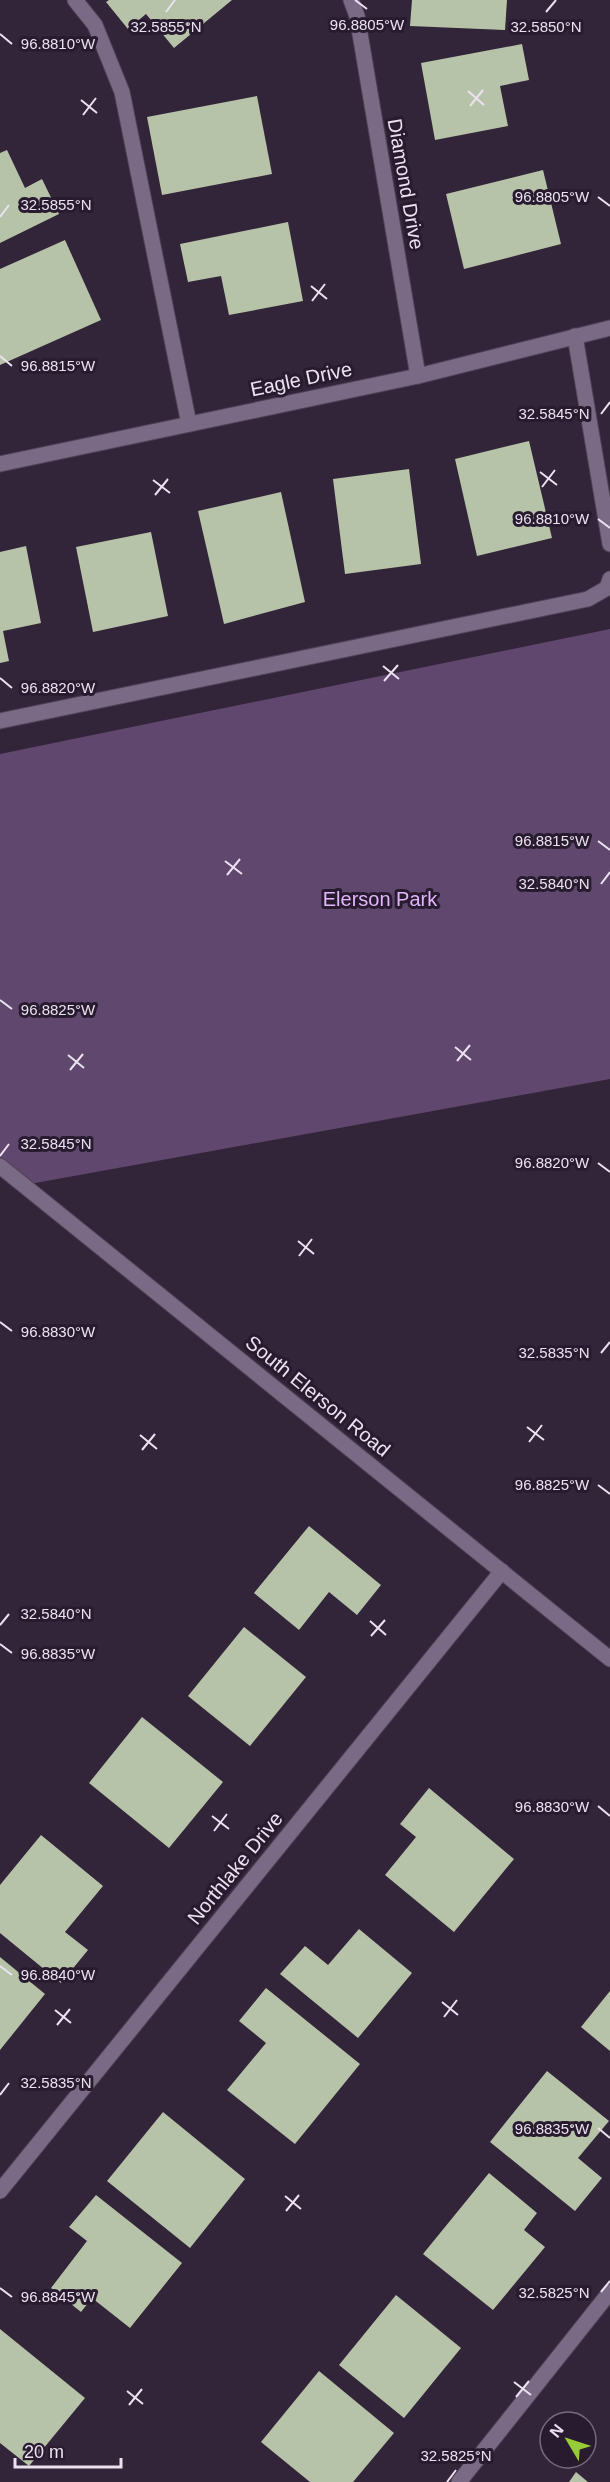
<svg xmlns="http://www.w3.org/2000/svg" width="610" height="2482" viewBox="0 0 610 2482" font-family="Helvetica,sans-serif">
<rect width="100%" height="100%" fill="#322539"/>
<path fill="#60476e" d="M 610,629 L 610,1079 L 24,1185 L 0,1164 L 0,754 Z"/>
<g fill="#b7c3a8">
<path d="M 109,0 L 232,0 L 174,48 L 146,14 L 128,29 L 106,2 Z"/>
<path d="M 412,0 L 507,0 L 505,30 L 410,26 Z"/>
<path d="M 522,44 L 529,80 L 500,86 L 508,126 L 435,140 L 421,63 Z"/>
<path d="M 257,96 L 272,174 L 162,195 L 147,117 Z"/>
<path d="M 7,150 L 25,188 L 42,179 L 59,214 L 0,243 L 0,153 Z"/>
<path d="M 543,170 L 561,244 L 464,269 L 446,194 Z"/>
<path d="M 288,222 L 303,301 L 229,315 L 221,276 L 188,282 L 180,244 Z"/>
<path d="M 65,240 L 101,320 L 0,365 L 0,269 Z"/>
<path d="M 529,441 L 552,538 L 477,556 L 455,459 Z"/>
<path d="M 409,469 L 421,564 L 345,574 L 333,479 Z"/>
<path d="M 281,492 L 305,602 L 224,624 L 198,511 Z"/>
<path d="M 151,532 L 168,616 L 93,632 L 76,547 Z"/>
<path d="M 26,546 L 41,623 L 3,631 L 9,661 L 0,663 L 0,552 Z"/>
<path d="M 309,1526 L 381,1585 L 357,1615 L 329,1592 L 299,1630 L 254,1593 Z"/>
<path d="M 244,1627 L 306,1677 L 250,1746 L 188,1696 Z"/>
<path d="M 142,1717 L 223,1782 L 169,1848 L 89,1783 Z"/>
<path d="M 429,1788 L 514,1859 L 454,1932 L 385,1875 L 416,1837 L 400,1824 Z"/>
<path d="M 41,1835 L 103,1886 L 65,1932 L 88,1950 L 61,1983 L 0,1933 L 0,1885 Z"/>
<path d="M 359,1929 L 412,1973 L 358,2038 L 280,1974 L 305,1946 L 328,1965 Z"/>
<path d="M 0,1957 L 45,1994 L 0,2050 Z"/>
<path d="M 266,1988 L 360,2064 L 295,2144 L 227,2090 L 266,2043 L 239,2021 Z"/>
<path d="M 610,1991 L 610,2051 L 581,2027 Z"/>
<path d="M 547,2071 L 609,2121 L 578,2158 L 602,2178 L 575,2211 L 490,2142 Z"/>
<path d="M 163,2112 L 245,2179 L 190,2248 L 107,2181 Z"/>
<path d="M 489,2173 L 537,2213 L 524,2230 L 545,2247 L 493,2310 L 423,2254 Z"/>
<path d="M 96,2195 L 182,2263 L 130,2328 L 92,2298 L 81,2312 L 51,2288 L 87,2241 L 69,2227 Z"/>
<path d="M 396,2295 L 461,2348 L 404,2418 L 339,2365 Z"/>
<path d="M 0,2329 L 85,2398 L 29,2466 L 0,2443 Z"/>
<path d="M 319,2371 L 394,2433 L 353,2482 L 310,2482 L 261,2442 Z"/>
<path d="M 576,2472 L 588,2482 L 569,2482 Z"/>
</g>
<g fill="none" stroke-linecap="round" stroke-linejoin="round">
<defs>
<g id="minor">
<path d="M 75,0 L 95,25 L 122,92 L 189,424"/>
<path d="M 351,0 L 357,16 L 418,376"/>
<path d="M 575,336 L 610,544"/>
<path d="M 0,464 L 418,376 L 610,328"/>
<path d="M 0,721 L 588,599 L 607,588 L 610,579"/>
<path d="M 0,1166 L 610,1659"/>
<path d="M 0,2191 L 502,1571"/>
<path d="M 459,2482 L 610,2292"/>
</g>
</defs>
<use href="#minor" stroke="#504356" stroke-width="17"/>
<use href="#minor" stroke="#7b6a85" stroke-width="15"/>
</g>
<path fill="none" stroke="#ebe2f0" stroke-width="2" d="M 355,0 L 367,9M 166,12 L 175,0M 546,12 L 556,0M 0,34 L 12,44M 468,91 L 484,105M 81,100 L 97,113M 470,106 L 483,90M 83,115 L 96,98M 598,197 L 610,206M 0,217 L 9,205M 311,286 L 327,299M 312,301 L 325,284M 0,356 L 12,366M 601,414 L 610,402M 540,472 L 557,485M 153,480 L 170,493M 542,487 L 555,470M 155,495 L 168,479M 598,519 L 610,528M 383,666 L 399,679M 0,678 L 12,688M 384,681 L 398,665M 598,841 L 610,850M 225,861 L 242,874M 227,875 L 240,859M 601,884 L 610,872M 0,1000 L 12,1009M 455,1047 L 471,1060M 68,1055 L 84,1068M 457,1061 L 470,1045M 70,1070 L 83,1054M 0,1156 L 9,1144M 598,1163 L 610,1172M 298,1241 L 314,1254M 299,1256 L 312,1239M 0,1322 L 12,1331M 601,1353 L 610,1342M 527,1427 L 544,1440M 140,1435 L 157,1449M 529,1442 L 542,1425M 142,1450 L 155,1434M 598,1485 L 610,1494M 370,1621 L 386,1635M 0,1625 L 9,1614M 371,1636 L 385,1620M 0,1644 L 12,1653M 598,1806 L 610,1816M 212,1816 L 229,1829M 214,1831 L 227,1814M 0,1966 L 12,1975M 442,2002 L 458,2015M 55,2010 L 71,2023M 444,2017 L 457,2000M 57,2025 L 70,2009M 0,2095 L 9,2083M 598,2128 L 610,2138M 285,2196 L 301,2209M 286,2211 L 299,2195M 0,2288 L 12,2297M 601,2292 L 610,2281M 514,2382 L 531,2395M 127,2391 L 143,2404M 516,2397 L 529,2381M 129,2405 L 142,2389M 447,2482 L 456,2470"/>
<g text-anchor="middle" stroke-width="6" stroke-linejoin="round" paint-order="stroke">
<g font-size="20" fill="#ebe2f0" stroke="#281b2f">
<text transform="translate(406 184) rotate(80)" y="7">Diamond Drive</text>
<text transform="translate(301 379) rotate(-12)" y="7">Eagle Drive</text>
<text transform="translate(318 1396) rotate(39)" y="7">South Elerson Road</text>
<text transform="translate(235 1868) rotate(-51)" y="7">Northlake Drive</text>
</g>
<g font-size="20" fill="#e2b6fc" stroke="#281b2f">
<text x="380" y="906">Elerson Park</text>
</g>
</g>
<g font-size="15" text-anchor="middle" fill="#ebe2f0" stroke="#281b2f" stroke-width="6" stroke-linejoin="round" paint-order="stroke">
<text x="367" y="30">96.8805°W</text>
<text x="166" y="32">32.5855°N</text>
<text x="546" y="32">32.5850°N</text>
<text x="58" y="49">96.8810°W</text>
<text x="552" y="202">96.8805°W</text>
<text x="56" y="210">32.5855°N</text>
<text x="58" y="371">96.8815°W</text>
<text x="554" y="419">32.5845°N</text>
<text x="552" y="524">96.8810°W</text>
<text x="58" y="693">96.8820°W</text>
<text x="552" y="846">96.8815°W</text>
<text x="554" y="889">32.5840°N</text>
<text x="58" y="1015">96.8825°W</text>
<text x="56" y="1149">32.5845°N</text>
<text x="552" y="1168">96.8820°W</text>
<text x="58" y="1337">96.8830°W</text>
<text x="554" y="1358">32.5835°N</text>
<text x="552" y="1490">96.8825°W</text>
<text x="56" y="1619">32.5840°N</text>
<text x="58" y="1659">96.8835°W</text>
<text x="552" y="1812">96.8830°W</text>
<text x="58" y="1980">96.8840°W</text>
<text x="56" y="2088">32.5835°N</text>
<text x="552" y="2134">96.8835°W</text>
<text x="554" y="2298">32.5825°N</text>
<text x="58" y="2302">96.8845°W</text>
<text x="456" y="2461">32.5825°N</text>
</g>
<g transform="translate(568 2440) rotate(309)"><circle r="28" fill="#281b2f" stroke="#766b7c" stroke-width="1.5"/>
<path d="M0-4.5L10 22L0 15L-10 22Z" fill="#97cc38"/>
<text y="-9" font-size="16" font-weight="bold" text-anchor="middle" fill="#ebe2f0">N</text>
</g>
<path d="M15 2458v9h106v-9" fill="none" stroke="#ebe2f0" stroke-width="3"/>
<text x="24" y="2458" font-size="18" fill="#ebe2f0" stroke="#281b2f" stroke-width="4.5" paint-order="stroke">20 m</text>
</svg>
